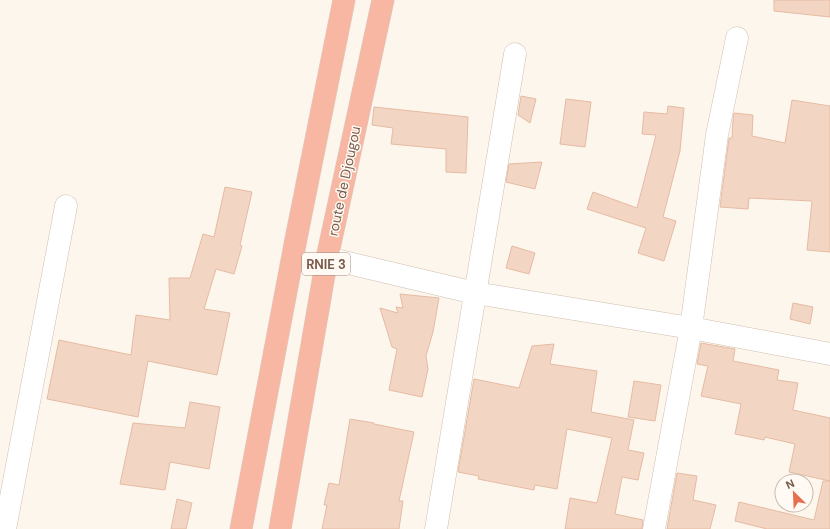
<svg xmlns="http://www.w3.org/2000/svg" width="830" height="529" viewBox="0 0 830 529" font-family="'DM Sans',sans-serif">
<rect width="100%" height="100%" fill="#fdf6ec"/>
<g fill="#f3d5c3" stroke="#e6bba3">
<path d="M 774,0 L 830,0 L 830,17 L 774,11 Z"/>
<path d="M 521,96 L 536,99 L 530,123 L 518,115 Z"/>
<path d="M 566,99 L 591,102 L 585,147 L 560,144 Z"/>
<path d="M 792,100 L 830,106 L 830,252 L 807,250 L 812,201 L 749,198 L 748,209 L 720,207 L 729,138 L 732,138 L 733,120 L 734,113 L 753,115 L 752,136 L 785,143 Z"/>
<path d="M 668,106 L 684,108 L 680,151 L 663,217 L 676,221 L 664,261 L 638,253 L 646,228 L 587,209 L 593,192 L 637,208 L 656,135 L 642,134 L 644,112 L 667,114 Z"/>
<path d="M 374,107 L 468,117 L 466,173 L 446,172 L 446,149 L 391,144 L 393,128 L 372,125 Z"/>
<path d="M 542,162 L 535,189 L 506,182 L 509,164 Z"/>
<path d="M 225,187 L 252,192 L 240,245 L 242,246 L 234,274 L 216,269 L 204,309 L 230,313 L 217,375 L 148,361 L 138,417 L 47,399 L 59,340 L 131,355 L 136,315 L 170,320 L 169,278 L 190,278 L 203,234 L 214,237 Z"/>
<path d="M 512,246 L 535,253 L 529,274 L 506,268 Z"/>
<path d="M 400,294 L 439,298 L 433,332 L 426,356 L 428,369 L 422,397 L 389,390 L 397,349 L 392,347 L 380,308 L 398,313 L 396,307 L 403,308 Z"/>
<path d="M 793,303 L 813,307 L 810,324 L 790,319 Z"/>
<path d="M 701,343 L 735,349 L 733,361 L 779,370 L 777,380 L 798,383 L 793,410 L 830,418 L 830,481 L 789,472 L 795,444 L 765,437 L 764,440 L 735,434 L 741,404 L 701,396 L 708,366 L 697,364 Z"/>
<path d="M 554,344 L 550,364 L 597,371 L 591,412 L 634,420 L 628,450 L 644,453 L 638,480 L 622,477 L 615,514 L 643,520 L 642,529 L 565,529 L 570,498 L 597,503 L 612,438 L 567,429 L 557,489 L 535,485 L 534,490 L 478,479 L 479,476 L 458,472 L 474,379 L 519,388 L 532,346 Z"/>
<path d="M 634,381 L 661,385 L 655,421 L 628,417 Z"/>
<path d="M 190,402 L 220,407 L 209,469 L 170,462 L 165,490 L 120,484 L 133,423 L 185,428 Z"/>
<path d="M 350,419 L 374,423 L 374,424 L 414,432 L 399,501 L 403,501 L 399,529 L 322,529 L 327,505 L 324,505 L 329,483 L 339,485 Z"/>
<path d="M 677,473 L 697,476 L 693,500 L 716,505 L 710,529 L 667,529 Z"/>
<path d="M 823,481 L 830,481 L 830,529 L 767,529 L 735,521 L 739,502 L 814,520 Z"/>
<path d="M 177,499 L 192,503 L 186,529 L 171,529 Z"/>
</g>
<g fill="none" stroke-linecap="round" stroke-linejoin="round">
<defs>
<g id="minor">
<path d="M 327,258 L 475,293 L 691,328 L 830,354"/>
<path d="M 5,529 L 66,206"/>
<path d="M 436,529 L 515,54"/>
<path d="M 654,529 L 691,328 L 717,135 L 737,38"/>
</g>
<g id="highway">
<path d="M 241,529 L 296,239 L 344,0"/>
<path d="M 280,529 L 327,258 L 383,0"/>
</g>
</defs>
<use href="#minor" stroke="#d1beb0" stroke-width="23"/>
<use href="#highway" stroke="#dad1cd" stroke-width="23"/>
<use href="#minor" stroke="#fff" stroke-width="22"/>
<use href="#highway" stroke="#f7b7a3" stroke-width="22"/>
</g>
<g text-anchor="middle" stroke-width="3" stroke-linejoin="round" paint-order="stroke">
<rect fill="#fffaf3" stroke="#a28b7f" stroke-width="1" x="302" y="253" width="48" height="22" rx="3"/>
<g font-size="13" font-weight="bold" fill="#7a5c4d">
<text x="326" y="269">RNIE 3</text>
</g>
<g font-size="14" fill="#7a5c4d" stroke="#fffaf3">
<text transform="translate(344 181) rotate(-78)" y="5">route de Djougou</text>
</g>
</g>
<g transform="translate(794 493) rotate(336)"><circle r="19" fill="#fffaf3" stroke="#cabbb1"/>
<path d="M0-3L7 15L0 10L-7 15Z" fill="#e76f51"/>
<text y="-6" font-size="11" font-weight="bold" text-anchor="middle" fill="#7a5c4d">N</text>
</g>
</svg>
